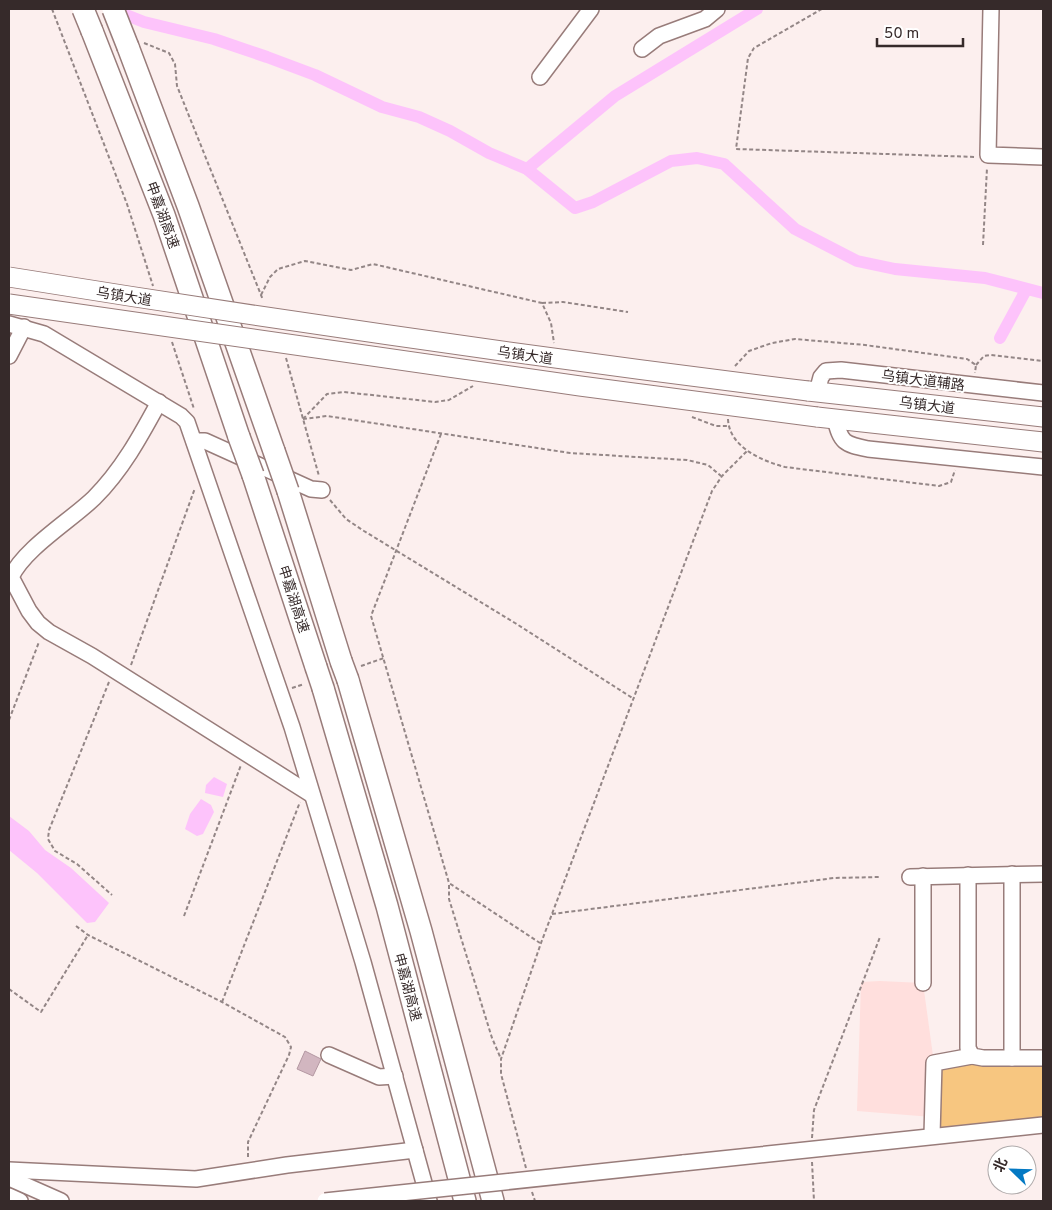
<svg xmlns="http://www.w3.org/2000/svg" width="1052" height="1210" viewBox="0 0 1052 1210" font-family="Overpass,'Noto Sans SC',sans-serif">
<rect width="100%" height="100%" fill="#fcefee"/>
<path fill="#ffdfdd" d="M 880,981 L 923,983 L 934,1063 L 932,1117 L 857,1111 L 861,982 Z"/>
<path fill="#f7c680" d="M 1043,1058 L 1043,1125 L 932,1135 L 934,1063 Z"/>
<g fill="#fdc3fb">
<path d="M 214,777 L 227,784 L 223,797 L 205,793 L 206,785 Z"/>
<path d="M 201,799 L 211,805 L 214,812 L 203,834 L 197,836 L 185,829 L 190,814 Z"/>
<path d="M 9,816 L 29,831 L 45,850 L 71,868 L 109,903 L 95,922 L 87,923 L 37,873 L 9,850 Z"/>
</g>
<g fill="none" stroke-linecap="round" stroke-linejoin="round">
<g stroke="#fdc3fb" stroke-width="12">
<path d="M 111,9 L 144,22 L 214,39 L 267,57 L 315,75 L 382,107 L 419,117 L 450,131 L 489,153 L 527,169 L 575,208 L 593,202 L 671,161 L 697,158 L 724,164 L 795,229 L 857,261 L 895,269 L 985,278 L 1043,293"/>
<path d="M 527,169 L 615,96 L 757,9"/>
<path d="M 1000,338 L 1026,290"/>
</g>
</g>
<path fill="#d2b6c0" stroke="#b498a2" d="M 305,1051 L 321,1059 L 313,1076 L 297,1069 Z"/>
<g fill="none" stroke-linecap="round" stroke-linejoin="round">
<defs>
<g id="minor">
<path d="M 991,9 L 988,155 L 1043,157"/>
<path d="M 642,49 L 659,36 L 705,19 L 717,9"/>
<path d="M 540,77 L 591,9"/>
<path d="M 9,324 L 44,334 L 181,416 L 187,422 L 292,727 L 363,962 L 429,1201"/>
<path d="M 9,356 L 24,327"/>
<path d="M 817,392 L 821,377 L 826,371 L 841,370 L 1043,393"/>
<path d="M 159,402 C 140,437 122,470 94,498 C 70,521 25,548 11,577 L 29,611 L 38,623 L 49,632 L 92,656 L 312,795"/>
<path d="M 835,419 C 841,443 844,444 868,449 L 1043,467"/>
<path d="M 194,441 L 205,441 L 311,489 L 322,490"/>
<path d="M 1012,874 L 1012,1058"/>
<path d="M 968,875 L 968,1048 L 972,1056 L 983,1058 L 1043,1058"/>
<path d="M 923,876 L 923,983"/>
<path d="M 910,877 L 1043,874"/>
<path d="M 329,1055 L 379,1077 L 395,1076"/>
<path d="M 932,1135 L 934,1063 L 972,1056"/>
<path d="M 683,1163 L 1043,1125"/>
<path d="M 9,1170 L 196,1179 L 287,1165 L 415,1150"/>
<path d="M 9,1178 L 61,1201"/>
<path d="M 9,1196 L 20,1201"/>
</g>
<g id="major">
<path d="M 808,391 L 1043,417"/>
<path d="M 817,417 L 1043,442"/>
</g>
<g id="highway">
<path d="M 92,31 L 164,215 L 239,437"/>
<path d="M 128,47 L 188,206 L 274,451"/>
<path d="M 253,475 L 316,667"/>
<path d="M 288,491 L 341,661"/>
<path d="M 348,680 L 421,931 L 493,1201"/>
<path d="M 323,688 L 387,906 L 465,1201"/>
</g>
</defs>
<use href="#minor" stroke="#987c7a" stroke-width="18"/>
<use href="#major" stroke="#987c7a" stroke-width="21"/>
<use href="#highway" stroke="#987c7a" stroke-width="24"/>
<g stroke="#938686" stroke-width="2" stroke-dasharray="4 2.5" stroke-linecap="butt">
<path d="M 52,9 L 127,204 L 153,286"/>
<path d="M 822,9 L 754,48 L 748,58 L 736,149 L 976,157"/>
<path d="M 144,43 L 169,53 L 175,64 L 177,86 L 263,300"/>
<path d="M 983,245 L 987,168"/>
<path d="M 261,295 L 270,277 L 278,269 L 305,261 L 351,270 L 373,264 L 542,303 L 551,323 L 554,343"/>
<path d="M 542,303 L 563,302 L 628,312"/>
<path d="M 172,342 L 194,409"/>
<path d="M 286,358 L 319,476"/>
<path d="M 976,365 L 984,356 L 991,355 L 1043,361"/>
<path d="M 735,366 L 749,351 L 772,343 L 795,339 L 865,345 L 967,359 L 976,365 L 975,373"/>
<path d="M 692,417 L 716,426 L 728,426"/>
<path d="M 303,419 L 327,394 L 344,392 L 435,402 L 449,400 L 473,386"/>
<path d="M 303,419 L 327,416 L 570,453 L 687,460 L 708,465 L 721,476"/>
<path d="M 728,419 C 729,447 762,461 785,467 L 939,486 L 951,482 L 955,470"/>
<path d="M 441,434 L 371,616 L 449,883 L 540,943"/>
<path d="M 330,500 L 346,519 L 364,531 L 515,623 L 634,699"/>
<path d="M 131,665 L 195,488"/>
<path d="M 361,666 L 384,658"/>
<path d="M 109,682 L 49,830 L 48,839 L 55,851 L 77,864 L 112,895"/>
<path d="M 292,688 L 304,684"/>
<path d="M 9,720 L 39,642"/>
<path d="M 449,885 L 449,899 L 492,1038 L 501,1059"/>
<path d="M 552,914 L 834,878 L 879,877"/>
<path d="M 184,916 L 241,765"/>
<path d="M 76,926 L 88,935 L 222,1002 L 285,1037 L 291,1047 L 289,1055 L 248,1142 L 248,1159"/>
<path d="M 9,989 L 41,1012 L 88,935"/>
<path d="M 222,1002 L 300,802"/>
<path d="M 812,1138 L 814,1110 L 880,937"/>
<path d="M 812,1162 L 814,1201"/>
<path d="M 526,1168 L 501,1074 L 501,1059 L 541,943 L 712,491 L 722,476 L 748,450"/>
<path d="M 532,1192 L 535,1201"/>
</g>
<use href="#minor" stroke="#fff" stroke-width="15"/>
<use href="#major" stroke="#fff" stroke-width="19"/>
<use href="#highway" stroke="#fff" stroke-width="21"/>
<defs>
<path id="minor-bridge" d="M 325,1201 L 683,1163"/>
<g id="major-bridge">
<path d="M 9,277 C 275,320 541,358 808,391"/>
<path d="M 9,304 L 580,386 L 817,417"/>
</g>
<g id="highway-bridge">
<path d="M 83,9 L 92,31"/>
<path d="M 113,9 L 128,47"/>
<path d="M 239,437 L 253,475"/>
<path d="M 274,451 L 288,491"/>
<path d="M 341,661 L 348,680"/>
<path d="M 316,667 L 323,688"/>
</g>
</defs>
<use href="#minor-bridge" stroke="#987c7a" stroke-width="18" stroke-linecap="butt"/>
<use href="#major-bridge" stroke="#987c7a" stroke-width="21" stroke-linecap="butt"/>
<use href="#highway-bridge" stroke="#987c7a" stroke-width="24" stroke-linecap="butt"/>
<use href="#minor-bridge" stroke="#fff" stroke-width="15"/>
<use href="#major-bridge" stroke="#fff" stroke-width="19"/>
<use href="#highway-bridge" stroke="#fff" stroke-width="21"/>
</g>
<g text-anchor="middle" stroke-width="4" stroke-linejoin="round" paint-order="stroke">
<g font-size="14" fill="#362a2a" stroke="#fff">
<text transform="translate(163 215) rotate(70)" y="5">申嘉湖高速</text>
<text transform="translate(124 296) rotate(9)" y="5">乌镇大道</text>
<text transform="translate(525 355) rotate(8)" y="5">乌镇大道</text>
<text transform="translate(923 380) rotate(7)" y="5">乌镇大道辅路</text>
<text transform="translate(927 405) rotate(7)" y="5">乌镇大道</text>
<text transform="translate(294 599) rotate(72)" y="5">申嘉湖高速</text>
<text transform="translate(408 987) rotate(75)" y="5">申嘉湖高速</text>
</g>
</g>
<rect width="1052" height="1210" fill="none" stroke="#362a2a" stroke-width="20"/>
<g transform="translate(1012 1170) rotate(293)"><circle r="24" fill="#ffffff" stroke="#afaaaa"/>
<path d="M0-4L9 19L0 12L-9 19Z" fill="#0479c3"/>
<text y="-8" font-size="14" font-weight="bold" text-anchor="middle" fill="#362a2a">北</text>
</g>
<path d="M877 38v8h86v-8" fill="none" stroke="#362a2a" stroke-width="2.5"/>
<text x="884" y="38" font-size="15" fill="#362a2a" stroke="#ffffff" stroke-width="4" paint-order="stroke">50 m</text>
</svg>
